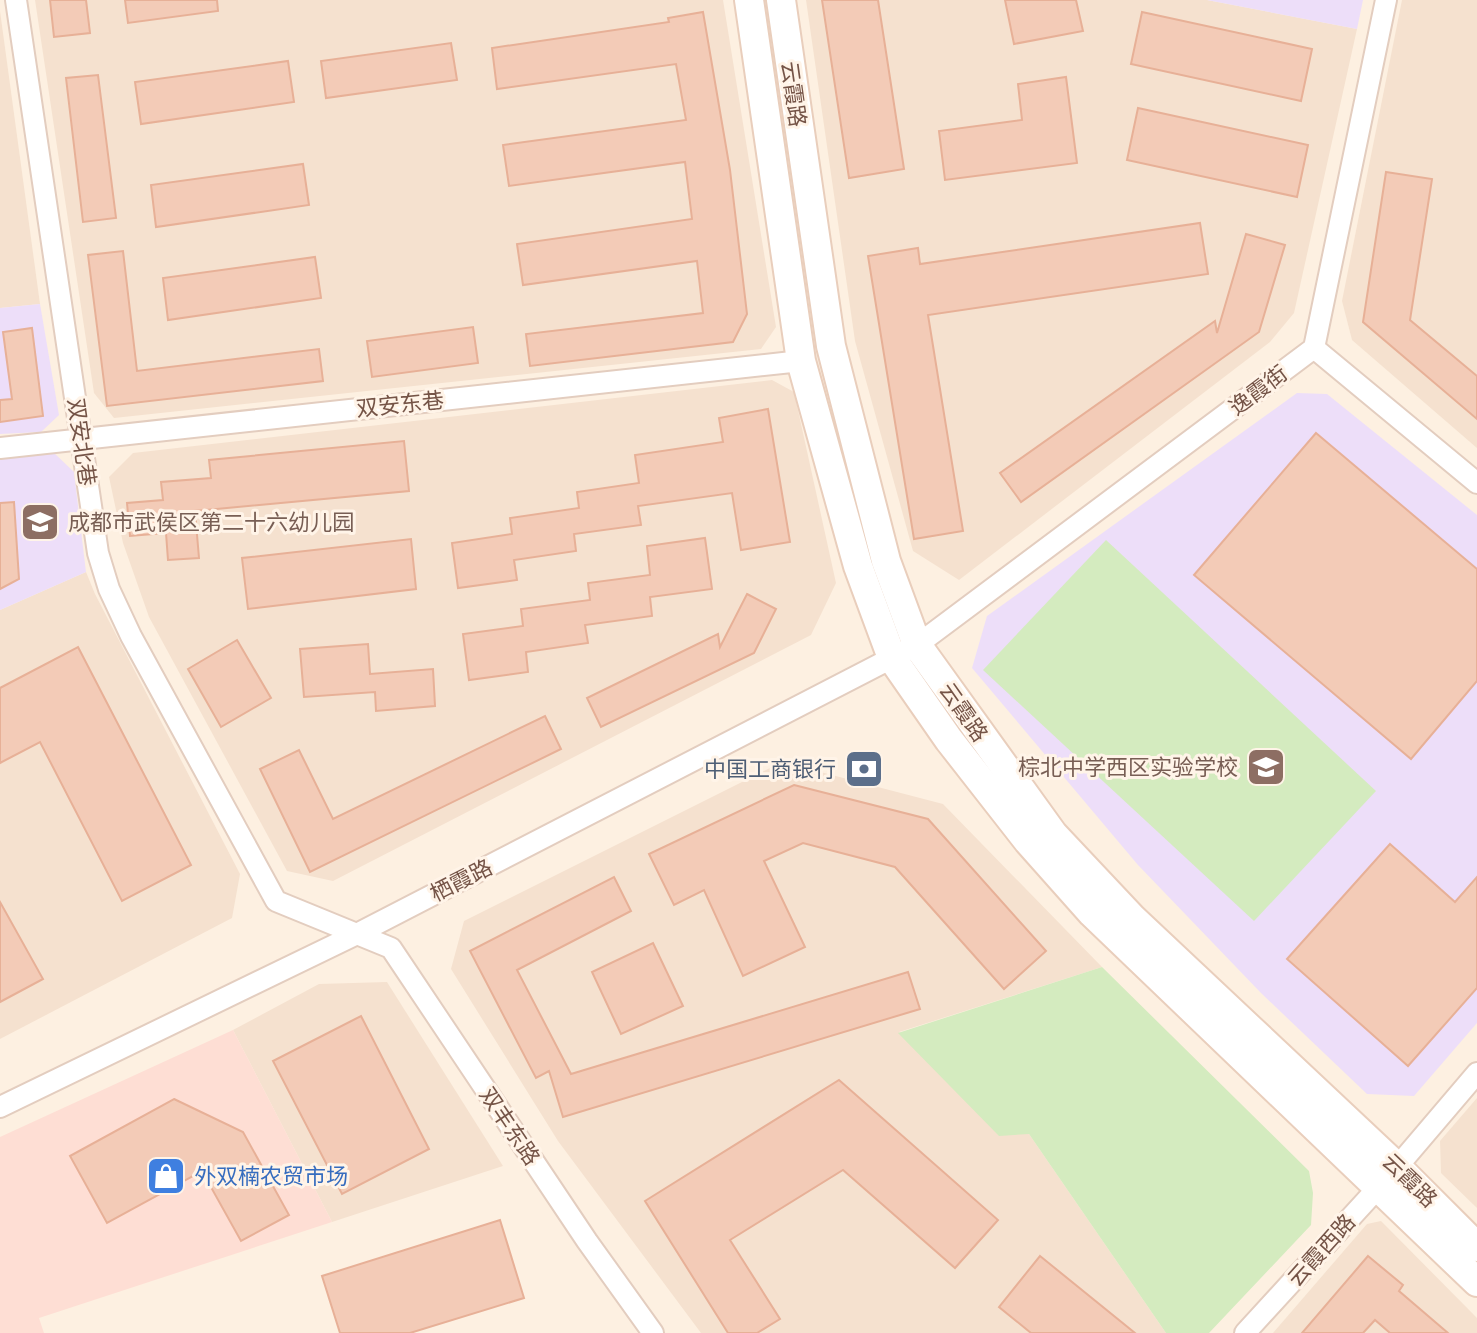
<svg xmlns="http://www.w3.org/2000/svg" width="1477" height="1333" viewBox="0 0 1477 1333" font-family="Barlow,'Noto Sans SC',sans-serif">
<rect width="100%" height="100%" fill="#fdf0e1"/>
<g fill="#f5e1cf">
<path d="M 35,0 L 723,0 L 776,327 L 761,349 L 114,418 L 94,393 Z"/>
<path d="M 806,0 L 1207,0 L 1357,29 L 1294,313 L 1270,342 L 959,580 L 913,551 L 855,341 Z"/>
<path d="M 1402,0 L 1477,0 L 1477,448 L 1352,340 L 1342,301 Z"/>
<path d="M 0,11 L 40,304 L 0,308 Z"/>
<path d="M 772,380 L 794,392 L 836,583 L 811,635 L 333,881 L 287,871 L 149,617 L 123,543 L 109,477 L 133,453 Z"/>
<path d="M 86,572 L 95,594 L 240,874 L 232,918 L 0,1039 L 0,610 Z"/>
<path d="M 782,762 L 943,804 L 1102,967 L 899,1032 L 1029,1134 L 1166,1333 L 701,1333 L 558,1141 L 451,969 L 464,921 Z"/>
<path d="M 387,982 L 503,1166 L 332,1222 L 233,1030 L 319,984 Z"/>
<path d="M 1477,1098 L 1477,1208 L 1441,1173 L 1440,1141 Z"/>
<path d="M 1381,1221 L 1477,1318 L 1477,1333 L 1273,1333 L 1367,1224 Z"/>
</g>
<path fill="#feded4" d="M 233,1030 L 332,1222 L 39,1318 L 44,1333 L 0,1333 L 0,1137 Z"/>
<g fill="#eddef9">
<path d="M 1207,0 L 1363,0 L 1357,29 Z"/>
<path d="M 40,304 L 59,415 L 41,432 L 0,434 L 0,308 Z"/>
<path d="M 1297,393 L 1327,394 L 1477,515 L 1477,1023 L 1414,1096 L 1367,1094 L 1261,993 L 1138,865 L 972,668 L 987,616 Z"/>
<path d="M 53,452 L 74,472 L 86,572 L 0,610 L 0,459 Z"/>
</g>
<g fill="#d4ebbf">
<path d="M 1106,540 L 1376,791 L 1254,921 L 983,670 Z"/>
<path d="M 1102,967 L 1309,1171 L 1313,1193 L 1311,1225 L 1209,1333 L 1166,1333 L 1029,1134 L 999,1136 L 898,1033 Z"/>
</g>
<g fill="#f3cbb7" stroke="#e7b097" stroke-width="2">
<path d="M 50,0 L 86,0 L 90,33 L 54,37 Z"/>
<path d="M 125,0 L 217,0 L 218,11 L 128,23 Z"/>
<path d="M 822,0 L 878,0 L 904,169 L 849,178 Z"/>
<path d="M 1005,0 L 1076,0 L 1083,31 L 1014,44 Z"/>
<path d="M 703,12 L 730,170 L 747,314 L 733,342 L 530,366 L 526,334 L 703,313 L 697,261 L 523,285 L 517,244 L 692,219 L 685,162 L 509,186 L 503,145 L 686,120 L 676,64 L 497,89 L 492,48 L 669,22 L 668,18 Z"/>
<path d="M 1142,12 L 1312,49 L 1301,101 L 1131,64 Z"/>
<path d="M 451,43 L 457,80 L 326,98 L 321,61 Z"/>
<path d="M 288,61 L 294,102 L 141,124 L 135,82 Z"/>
<path d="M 98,75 L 116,218 L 83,222 L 66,78 Z"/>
<path d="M 1066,77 L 1077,163 L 945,180 L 939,131 L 1022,120 L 1018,84 Z"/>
<path d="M 1138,108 L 1308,145 L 1297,197 L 1127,160 Z"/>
<path d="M 303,164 L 309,205 L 156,227 L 151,185 Z"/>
<path d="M 1386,172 L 1432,179 L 1410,320 L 1477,376 L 1477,419 L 1363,322 Z"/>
<path d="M 1200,223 L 1208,274 L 928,315 L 963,531 L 914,539 L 868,256 L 918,248 L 920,264 Z"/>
<path d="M 1246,234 L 1285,245 L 1259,332 L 1021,502 L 1000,473 L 1215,321 L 1217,333 Z"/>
<path d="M 123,251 L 137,371 L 319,349 L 323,381 L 107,406 L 88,255 Z"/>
<path d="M 315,257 L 321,298 L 168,320 L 163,278 Z"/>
<path d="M 473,327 L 478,363 L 372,377 L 367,341 Z"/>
<path d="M 32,328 L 43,416 L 0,422 L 0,400 L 12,399 L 3,332 Z"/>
<path d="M 768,409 L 790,542 L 741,550 L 732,493 L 638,506 L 641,525 L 574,534 L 576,551 L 514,560 L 517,580 L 458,588 L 452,543 L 512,534 L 510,518 L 579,508 L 577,492 L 639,483 L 635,455 L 723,442 L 719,418 Z"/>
<path d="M 1316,433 L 1477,569 L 1477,681 L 1411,759 L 1194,575 Z"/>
<path d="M 404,441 L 409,491 L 195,511 L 199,558 L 168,560 L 166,533 L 130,536 L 127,503 L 163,500 L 161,482 L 211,478 L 209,460 Z"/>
<path d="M 14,502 L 19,579 L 0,589 L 0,503 Z"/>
<path d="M 705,538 L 712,589 L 650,597 L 652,616 L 585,625 L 588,643 L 526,652 L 528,672 L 469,680 L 463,634 L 523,626 L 521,609 L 590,600 L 588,583 L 650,575 L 647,546 Z"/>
<path d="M 411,539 L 416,589 L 248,609 L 242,558 Z"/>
<path d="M 747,594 L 776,609 L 754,653 L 601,727 L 587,698 L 718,634 L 720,647 Z"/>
<path d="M 237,640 L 271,698 L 221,727 L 188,669 Z"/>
<path d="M 368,644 L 370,674 L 433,669 L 435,706 L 376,711 L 375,692 L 304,697 L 300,649 Z"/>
<path d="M 78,647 L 191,865 L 122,901 L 40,742 L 0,763 L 0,688 Z"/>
<path d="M 545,716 L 561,749 L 310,872 L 260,769 L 299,750 L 333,819 Z"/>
<path d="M 794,785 L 928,819 L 1046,951 L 1004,989 L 895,867 L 803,843 L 764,861 L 805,947 L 743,976 L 704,890 L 674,905 L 649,854 Z"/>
<path d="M 1390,844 L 1455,902 L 1477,877 L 1477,988 L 1408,1066 L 1287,959 Z"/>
<path d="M 614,877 L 631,911 L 517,970 L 571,1074 L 908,972 L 920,1009 L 563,1117 L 549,1071 L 536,1078 L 470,951 Z"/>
<path d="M 0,902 L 43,979 L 0,1002 Z"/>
<path d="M 653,943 L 683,1006 L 621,1034 L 592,972 Z"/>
<path d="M 361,1016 L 429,1149 L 342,1194 L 273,1061 Z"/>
<path d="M 839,1080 L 998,1220 L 955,1268 L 843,1170 L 730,1240 L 780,1319 L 757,1333 L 728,1333 L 645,1201 Z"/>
<path d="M 174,1099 L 243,1132 L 289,1215 L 241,1241 L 202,1171 L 107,1223 L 70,1156 Z"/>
<path d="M 500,1220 L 524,1298 L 410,1333 L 340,1333 L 322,1276 Z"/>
<path d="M 1040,1256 L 1135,1333 L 1031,1333 L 999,1307 Z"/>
<path d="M 1368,1256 L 1403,1285 L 1399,1291 L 1448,1333 L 1390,1333 L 1375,1320 L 1363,1333 L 1302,1333 Z"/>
</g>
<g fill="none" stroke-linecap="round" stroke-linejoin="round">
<defs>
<g id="street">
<path d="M 16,0 L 98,553 L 109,589 L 131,636 L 276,901 L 391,948 L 587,1241 L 653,1333"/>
<path d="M 1314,348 L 1477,483"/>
<path d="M 0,448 L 801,361"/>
<path d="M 0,1107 L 357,934 L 917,645 L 1314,348 L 1386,0"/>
<path d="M 1245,1333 L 1397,1167 L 1477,1073"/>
</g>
<g id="secondary">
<path d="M 749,0 L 801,361 L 858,566 L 892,658 L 949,740 L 1028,841 L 1092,913 L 1477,1282"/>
<path d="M 781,0 L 831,346 L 886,561 L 917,645 L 1053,834 L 1133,919 L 1397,1167 L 1477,1247"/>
</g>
</defs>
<use href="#street" stroke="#e3cdbf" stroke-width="24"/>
<use href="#secondary" stroke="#e9cebc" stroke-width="32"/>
<use href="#street" stroke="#fff" stroke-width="20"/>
<use href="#secondary" stroke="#fff" stroke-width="28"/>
</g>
<defs>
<symbol id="school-square" viewBox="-11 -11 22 22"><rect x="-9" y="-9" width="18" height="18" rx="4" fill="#8d6e63" stroke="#fff4e8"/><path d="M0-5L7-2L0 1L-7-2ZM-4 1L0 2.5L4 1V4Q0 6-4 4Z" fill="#fff"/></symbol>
<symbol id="bank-square" viewBox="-11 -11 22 22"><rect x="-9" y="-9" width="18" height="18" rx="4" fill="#5c6f8a" stroke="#fff4e8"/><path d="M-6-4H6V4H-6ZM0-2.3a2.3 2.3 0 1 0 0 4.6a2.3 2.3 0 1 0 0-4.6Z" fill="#fff"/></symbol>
<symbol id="shop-square" viewBox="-11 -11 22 22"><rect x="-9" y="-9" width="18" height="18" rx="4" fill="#3f7fe0" stroke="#fff4e8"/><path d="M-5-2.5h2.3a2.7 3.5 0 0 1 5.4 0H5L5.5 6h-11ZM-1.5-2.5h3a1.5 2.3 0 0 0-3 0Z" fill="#fff"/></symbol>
</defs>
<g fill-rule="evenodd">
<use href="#school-square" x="18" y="500" width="44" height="44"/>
<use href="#school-square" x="1244" y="745" width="44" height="44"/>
<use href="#bank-square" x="842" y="747" width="44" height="44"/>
<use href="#shop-square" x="144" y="1154" width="44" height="44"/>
</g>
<g text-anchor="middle" stroke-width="6" stroke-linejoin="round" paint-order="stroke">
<g font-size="22" fill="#755447" stroke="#fff4e8">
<text transform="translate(794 94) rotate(82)" y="8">云霞路</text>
<text transform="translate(1258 390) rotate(-37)" y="8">逸霞街</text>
<text transform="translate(400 404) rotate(-6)" y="8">双安东巷</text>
<text transform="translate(82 442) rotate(82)" y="8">双安北巷</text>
<text transform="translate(964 712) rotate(55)" y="8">云霞路</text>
<text transform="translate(461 880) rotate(-27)" y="8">栖霞路</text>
<text transform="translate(510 1126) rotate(56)" y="8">双丰东路</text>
<text transform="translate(1410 1180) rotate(44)" y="8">云霞路</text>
<text transform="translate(1321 1250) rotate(-48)" y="8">云霞西路</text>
</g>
<g font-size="22" fill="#785e54" stroke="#fff4e8" text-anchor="start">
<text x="68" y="530">成都市武侯区第二十六幼儿园</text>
<text x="1238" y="775" text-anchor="end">棕北中学西区实验学校</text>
</g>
<g font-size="22" fill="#4e5e75" stroke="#fff4e8" text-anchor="end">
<text x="836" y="777">中国工商银行</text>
</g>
<g font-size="22" fill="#366cbe" stroke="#fff4e8" text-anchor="start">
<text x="194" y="1184">外双楠农贸市场</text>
</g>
</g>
</svg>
